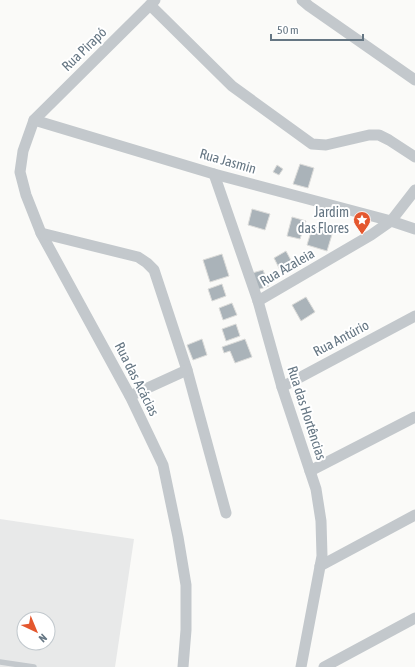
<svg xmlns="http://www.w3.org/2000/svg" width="415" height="667" viewBox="0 0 415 667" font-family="'Asap Condensed',sans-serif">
<rect width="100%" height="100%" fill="#fafaf8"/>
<path fill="#e8e9e9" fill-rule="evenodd" d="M 0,519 L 134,539 L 115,667 L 0,667 ZM 24,619 L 48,619 L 48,643 L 24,643 Z"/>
<g fill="#aab3b9" stroke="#dcdcda">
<path d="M 300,164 L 314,168 L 308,188 L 293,184 Z"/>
<path d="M 277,165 L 283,169 L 279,175 L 273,172 Z"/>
<path d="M 252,209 L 270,214 L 265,230 L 248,225 Z"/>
<path d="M 292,217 L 306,221 L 300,239 L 287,236 Z"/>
<path d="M 313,225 L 333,231 L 327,251 L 307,245 Z"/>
<path d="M 286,251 L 295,268 L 282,274 L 274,258 Z"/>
<path d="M 222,254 L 229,276 L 210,282 L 203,260 Z"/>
<path d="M 263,270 L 269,286 L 257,290 L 252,273 Z"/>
<path d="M 222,284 L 226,296 L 212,301 L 208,289 Z"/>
<path d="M 306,297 L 315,312 L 301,321 L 292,305 Z"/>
<path d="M 232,303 L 237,315 L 223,320 L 219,308 Z"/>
<path d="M 236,324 L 240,336 L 226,341 L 222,329 Z"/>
<path d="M 202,339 L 207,355 L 193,360 L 187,345 Z"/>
<path d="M 245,339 L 252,357 L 235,363 L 230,351 L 224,353 L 222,347 Z"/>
</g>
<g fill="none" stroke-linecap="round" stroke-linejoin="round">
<path stroke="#c3c8cc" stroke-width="5.5" d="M 0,662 L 34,667"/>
<g stroke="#c3c8cc" stroke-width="11">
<path d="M 155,0 L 34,120 L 23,151 L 20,172 L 26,195 L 41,233 L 130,396 L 163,465 L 178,537 L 186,585 L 186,630 L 183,667"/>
<path d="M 302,0 L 309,6 L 415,80"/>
<path d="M 150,5 L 232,86 L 312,144 L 326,145 L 369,135 L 379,135 L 389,140 L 415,157"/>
<path d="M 34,120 L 214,174 L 391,221 L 415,229"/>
<path d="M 214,174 L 258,301 L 282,387 L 316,489 L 321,521 L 322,556 L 301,667"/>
<path d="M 41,233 L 138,257 L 147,263 L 154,270 L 187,370 L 226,513"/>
<path d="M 258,301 L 371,235 L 391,221 L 415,190"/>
<path d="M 282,387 L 415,316"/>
<path d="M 130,396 L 187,370"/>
<path d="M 310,471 L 415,417"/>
<path d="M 320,566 L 415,515"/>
<path d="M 324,667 L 415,618"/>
</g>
</g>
<defs>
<symbol id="sight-pin" viewBox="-11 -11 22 30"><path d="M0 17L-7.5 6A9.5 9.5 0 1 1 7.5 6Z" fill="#e4572e" stroke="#fff"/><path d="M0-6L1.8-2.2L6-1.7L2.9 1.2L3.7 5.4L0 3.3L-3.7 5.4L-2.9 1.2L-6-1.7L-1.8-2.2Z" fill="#fff"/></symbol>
</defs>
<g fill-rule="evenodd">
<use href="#sight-pin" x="352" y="210" width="20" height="27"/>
</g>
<g text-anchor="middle" stroke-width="4" stroke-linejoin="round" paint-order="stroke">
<g font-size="14" fill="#657683" stroke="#fff">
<text transform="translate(84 49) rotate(-44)" y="5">Rua Pirapó</text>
<text transform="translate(228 161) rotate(16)" y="5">Rua Jasmin</text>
<text transform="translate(287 267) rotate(-30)" y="5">Rua Azaleia</text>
<text transform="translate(341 338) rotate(-28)" y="5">Rua Antúrio</text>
<text transform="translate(137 379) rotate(63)" y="5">Rua das Acácias</text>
<text transform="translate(307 413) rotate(72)" y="5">Rua das Hortências</text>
</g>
<g font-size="14" fill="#657683" stroke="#fff" text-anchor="end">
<text x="349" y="217">Jardim<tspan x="349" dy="16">das Flores</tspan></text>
</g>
</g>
<g transform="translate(36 631) rotate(136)"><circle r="19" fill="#ffffff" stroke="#c1c8cd"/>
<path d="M0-3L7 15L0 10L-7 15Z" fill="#e4572e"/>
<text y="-6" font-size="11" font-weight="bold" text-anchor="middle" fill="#657683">N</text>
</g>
<path d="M271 34v6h92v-6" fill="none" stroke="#657683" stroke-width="2"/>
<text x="277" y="34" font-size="12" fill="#657683" stroke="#ffffff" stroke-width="3" paint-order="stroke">50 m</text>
</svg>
